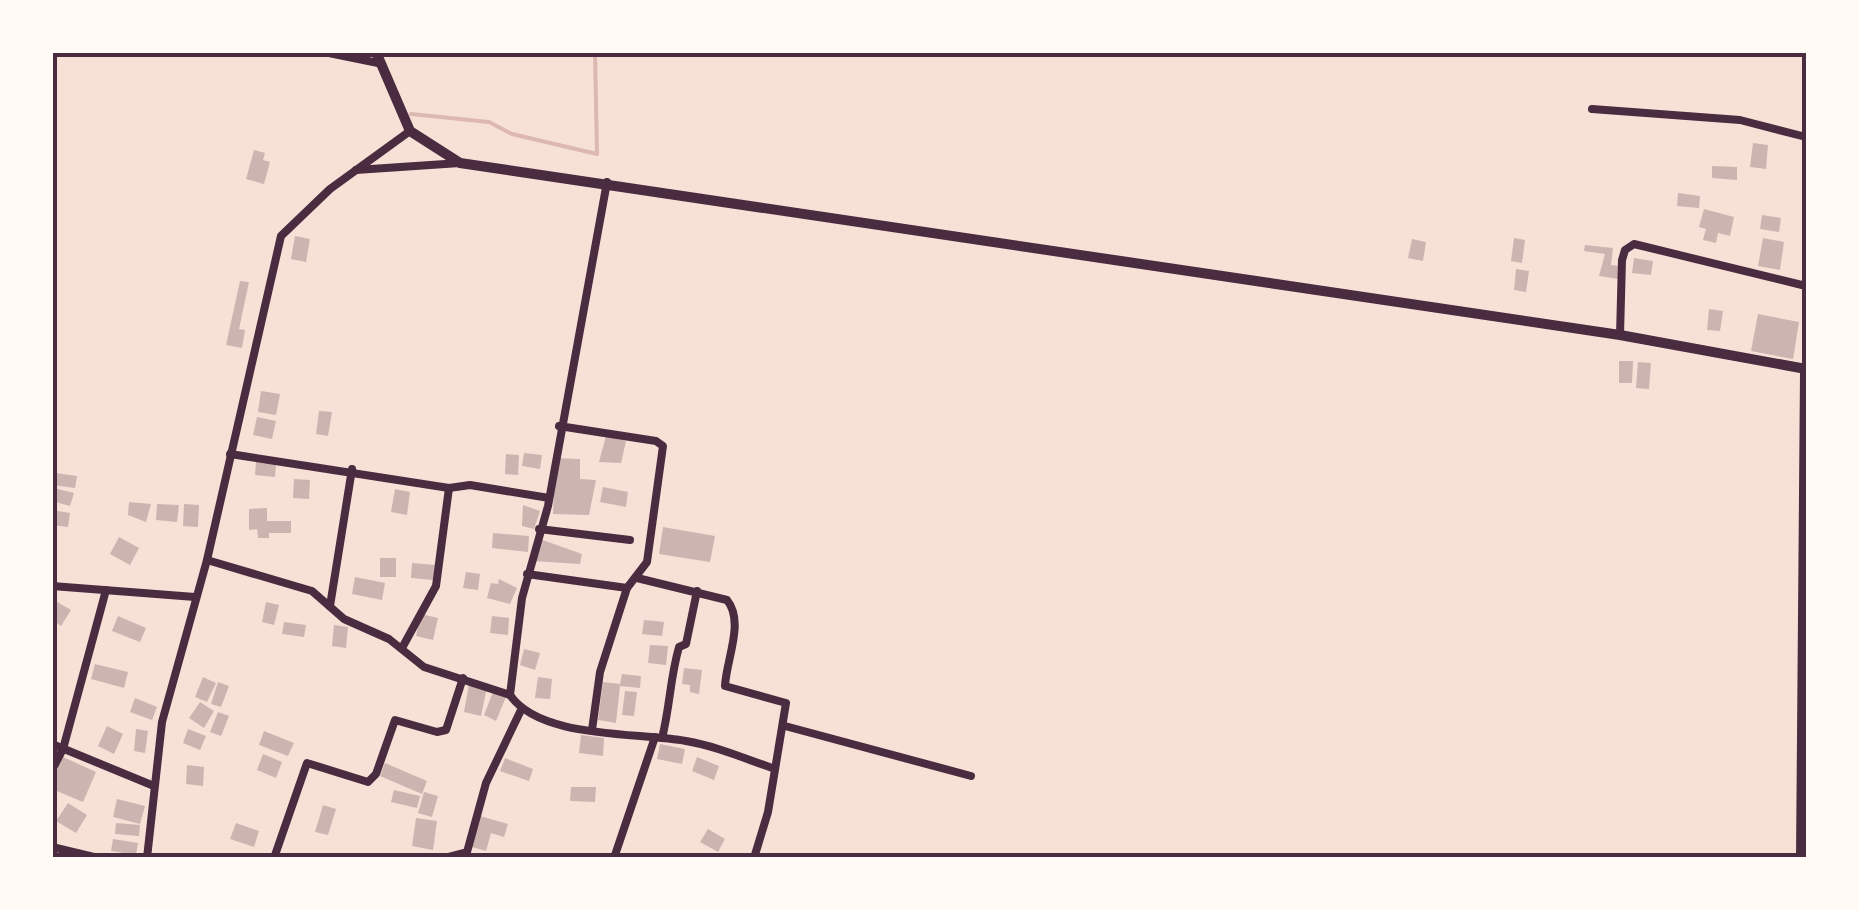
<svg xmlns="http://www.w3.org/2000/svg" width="1859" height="910" viewBox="0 0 1859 910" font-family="'Golos Text',sans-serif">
<rect width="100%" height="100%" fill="#f7e1d7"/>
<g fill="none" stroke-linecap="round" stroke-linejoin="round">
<path stroke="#dcb8b0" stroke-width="4" d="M 411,114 L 489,122 L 512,134 L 597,154 L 595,52"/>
</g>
<g fill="#ccb4b1">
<path d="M 1753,143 L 1768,145 L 1766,169 L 1750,167 Z"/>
<path d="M 254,150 L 265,153 L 263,160 L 270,162 L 264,184 L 246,179 Z"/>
<path d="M 1712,166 L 1737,167 L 1737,180 L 1712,178 Z"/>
<path d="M 1678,193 L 1700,196 L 1699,208 L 1677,206 Z"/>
<path d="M 1704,209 L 1734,217 L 1730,236 L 1718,233 L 1716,243 L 1703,240 L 1706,229 L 1699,227 Z"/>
<path d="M 1762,215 L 1781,218 L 1779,232 L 1760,229 Z"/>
<path d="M 295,236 L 310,239 L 306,262 L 291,259 Z"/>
<path d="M 1514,238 L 1525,240 L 1522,263 L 1511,261 Z"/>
<path d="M 1763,238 L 1784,242 L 1780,270 L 1758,266 Z"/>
<path d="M 1412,239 L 1426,242 L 1423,261 L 1408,258 Z"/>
<path d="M 1585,245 L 1613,248 L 1611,265 L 1619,266 L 1618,279 L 1599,276 L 1605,254 L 1584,251 Z"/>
<path d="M 1634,258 L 1653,261 L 1651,275 L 1632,273 Z"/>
<path d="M 1516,269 L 1529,271 L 1526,292 L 1514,290 Z"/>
<path d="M 240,281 L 249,282 L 239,329 L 245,330 L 242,348 L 226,345 Z"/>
<path d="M 1709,309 L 1723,311 L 1720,331 L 1707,330 Z"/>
<path d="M 1758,314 L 1799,322 L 1793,359 L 1751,351 Z"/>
<path d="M 1619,361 L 1633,361 L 1632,383 L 1619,383 Z"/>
<path d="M 1638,362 L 1651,363 L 1649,389 L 1636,388 Z"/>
<path d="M 261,391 L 280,394 L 276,415 L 258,412 Z"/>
<path d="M 319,411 L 332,412 L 328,436 L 316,434 Z"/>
<path d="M 257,417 L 276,421 L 272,439 L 253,435 Z"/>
<path d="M 606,436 L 626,441 L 621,463 L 599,462 Z"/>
<path d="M 524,453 L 542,455 L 540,469 L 522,466 Z"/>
<path d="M 506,454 L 519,455 L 518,475 L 505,474 Z"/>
<path d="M 555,458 L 580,459 L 580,479 L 596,480 L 589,515 L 553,514 Z"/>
<path d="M 256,462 L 276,464 L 275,477 L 255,475 Z"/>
<path d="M 55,473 L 77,476 L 75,488 L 53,485 Z"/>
<path d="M 294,479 L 310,480 L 309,499 L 293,498 Z"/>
<path d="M 603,487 L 628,492 L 626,507 L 600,502 Z"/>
<path d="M 54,488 L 74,493 L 70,506 L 52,501 Z"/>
<path d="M 395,489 L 410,492 L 407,515 L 391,512 Z"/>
<path d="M 129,502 L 151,504 L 146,522 L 128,515 Z"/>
<path d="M 157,504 L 179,505 L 177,522 L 156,520 Z"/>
<path d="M 184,504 L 199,505 L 198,527 L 183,526 Z"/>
<path d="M 523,505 L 540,511 L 534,529 L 522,526 Z"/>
<path d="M 267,508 L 267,521 L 291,521 L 291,533 L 269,533 L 269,538 L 258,538 L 257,529 L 249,530 L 249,509 Z"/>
<path d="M 52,510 L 70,513 L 68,527 L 52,525 Z"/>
<path d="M 663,527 L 715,536 L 710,562 L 659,554 Z"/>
<path d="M 493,533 L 529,536 L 528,552 L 492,548 Z"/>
<path d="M 119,537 L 139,548 L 130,565 L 110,554 Z"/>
<path d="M 537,538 L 582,554 L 580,564 L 533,561 Z"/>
<rect x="380" y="558" width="16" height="19"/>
<path d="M 412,563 L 435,565 L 433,580 L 411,578 Z"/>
<path d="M 466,572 L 480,574 L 478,590 L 463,588 Z"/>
<path d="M 355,577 L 385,583 L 382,600 L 352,594 Z"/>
<path d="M 499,579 L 517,588 L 510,604 L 487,598 L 491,583 L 498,584 Z"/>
<path d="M 52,599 L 71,610 L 61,626 L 52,620 Z"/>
<path d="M 266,602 L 279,605 L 274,625 L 262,622 Z"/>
<path d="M 421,614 L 438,618 L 433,640 L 416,636 Z"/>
<path d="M 118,616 L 146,628 L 140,642 L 112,631 Z"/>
<path d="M 492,616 L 509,618 L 508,635 L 490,633 Z"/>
<path d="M 644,620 L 664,622 L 662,636 L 642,634 Z"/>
<path d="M 284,622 L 306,625 L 304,637 L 282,634 Z"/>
<path d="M 334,625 L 348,627 L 346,648 L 332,646 Z"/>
<path d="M 650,645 L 668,646 L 666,665 L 648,663 Z"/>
<path d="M 524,649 L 540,653 L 535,670 L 520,665 Z"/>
<path d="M 95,664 L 128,672 L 124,688 L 91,679 Z"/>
<path d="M 684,668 L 702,670 L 699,694 L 690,692 L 690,685 L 682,684 Z"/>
<path d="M 622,674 L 641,676 L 640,688 L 620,686 L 616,723 L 598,720 L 603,682 L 620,684 Z"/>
<path d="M 203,677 L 216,683 L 207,702 L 195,697 Z"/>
<path d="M 538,677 L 552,679 L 550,699 L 535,698 Z"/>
<path d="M 218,682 L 229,686 L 221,707 L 211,704 Z"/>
<path d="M 469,684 L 487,687 L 481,716 L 464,712 Z"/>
<path d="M 625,691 L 637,692 L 634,716 L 622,715 Z"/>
<path d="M 493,692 L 506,697 L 496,721 L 484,715 Z"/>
<path d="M 135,698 L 157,707 L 152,720 L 130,712 Z"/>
<path d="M 200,702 L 214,711 L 204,728 L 189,718 Z"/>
<path d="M 218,712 L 229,716 L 221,736 L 210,732 Z"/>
<path d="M 107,726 L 123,734 L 114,754 L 98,746 Z"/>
<path d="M 136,729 L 148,731 L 145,753 L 134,751 Z"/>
<path d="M 188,729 L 206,736 L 200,750 L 183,743 Z"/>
<path d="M 264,731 L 294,743 L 288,756 L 259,745 Z"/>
<path d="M 581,735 L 604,738 L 603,756 L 579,753 Z"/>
<path d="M 660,744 L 685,749 L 682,764 L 657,759 Z"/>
<path d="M 263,754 L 282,762 L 276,778 L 257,770 Z"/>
<path d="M 61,756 L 96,772 L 83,802 L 52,789 Z"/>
<path d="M 697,757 L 719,766 L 714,780 L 692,771 Z"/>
<path d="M 505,758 L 533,769 L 529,781 L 500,771 Z"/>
<path d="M 385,763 L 427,781 L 422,794 L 380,776 Z"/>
<path d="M 187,765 L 204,767 L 203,786 L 186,784 Z"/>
<path d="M 571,787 L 596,787 L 595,802 L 570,801 Z"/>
<path d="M 394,790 L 420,796 L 417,808 L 391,802 Z"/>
<path d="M 424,792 L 438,796 L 432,817 L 418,813 Z"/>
<path d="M 117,799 L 145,806 L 140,824 L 113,817 Z"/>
<path d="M 68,803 L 87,815 L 76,833 L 56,821 Z"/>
<path d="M 323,805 L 336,809 L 328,835 L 315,832 Z"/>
<path d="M 480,816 L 508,824 L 504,837 L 491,833 L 486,851 L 472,847 Z"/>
<path d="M 416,818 L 437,821 L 433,850 L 412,846 Z"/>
<path d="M 116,823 L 140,825 L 139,836 L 115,834 Z"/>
<path d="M 236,823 L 259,831 L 254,847 L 230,839 Z"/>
<path d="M 708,829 L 725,839 L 718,852 L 700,842 Z"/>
<path d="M 113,839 L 138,843 L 136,855 L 111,851 Z"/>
</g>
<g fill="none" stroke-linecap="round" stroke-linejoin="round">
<g stroke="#4a2c40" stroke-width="8">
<path d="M 329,53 L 378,63"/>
<path d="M 1592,109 L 1740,120 L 1806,137"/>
<path d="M 356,170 L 460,163"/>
<path d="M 1620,335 L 1622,260 L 1625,250 L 1634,244 L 1806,286"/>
<path d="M 559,426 L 656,441 L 663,446 L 647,562 L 627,588"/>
<path d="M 230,454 L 449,488 L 470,485 L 549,498"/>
<path d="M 539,529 L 630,540"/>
<path d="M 207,560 L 312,591 L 344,619 L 389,639 L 424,667 L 510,695 L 522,598 L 548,506 L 607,182"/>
<path d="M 527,574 L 627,588 L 600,672 L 592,730"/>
<path d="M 637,578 L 727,600 C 745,622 726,660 725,686 L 786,703 L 768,812 L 754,858"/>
<path d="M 52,586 L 195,597"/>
<path d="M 330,606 L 352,469"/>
<path d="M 402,648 L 436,586 L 449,488"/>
<path d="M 510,695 C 540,739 637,732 686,741 C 716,746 746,759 775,769"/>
<path d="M 785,726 L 971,776"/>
<path d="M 662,738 C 670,707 670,678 679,647 L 686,644 L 697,591"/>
<path d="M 52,744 L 154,786"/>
<path d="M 52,770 L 63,749 L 106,590"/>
<path d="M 52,847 L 98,858"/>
<path d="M 147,858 L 162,722 L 207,560 L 281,236 L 330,189 L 410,131"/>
<path d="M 274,858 L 307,763 L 368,782 L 376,774 L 395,720 L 437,732 L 446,730 L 463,678"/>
<path d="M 444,858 L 467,852 L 486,783 L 521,710"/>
<path d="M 614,858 L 655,737"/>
</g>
<path stroke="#4a2c40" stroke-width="10" d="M 376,52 L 410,131 L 460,163 L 1620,335 L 1806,369"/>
<path stroke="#4a2c40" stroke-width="12" d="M 1802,858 L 1806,373"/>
</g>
<rect width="1859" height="910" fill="none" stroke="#fffaf5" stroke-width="110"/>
<rect x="55" y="55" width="1749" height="800" fill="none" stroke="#4a2c40" stroke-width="4"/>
</svg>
